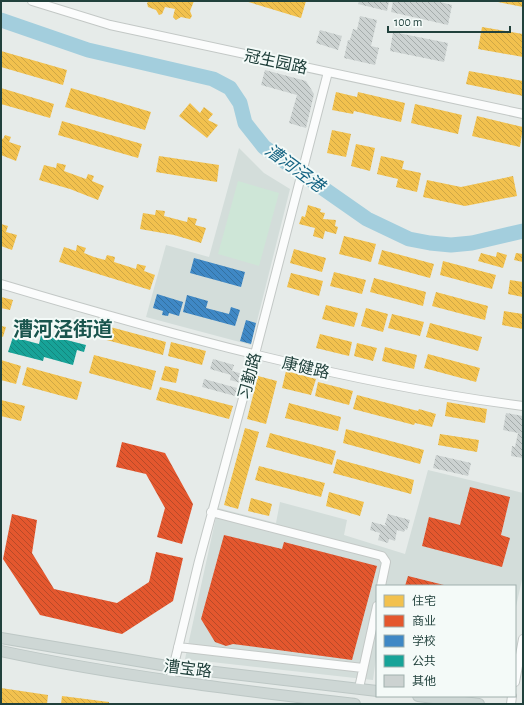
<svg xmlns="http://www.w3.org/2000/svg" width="524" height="705" font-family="'Alegreya Sans','Noto Sans SC',sans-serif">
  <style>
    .built { fill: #d3ddda }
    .pitch { fill: #cee6d7 }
    .homes { fill: url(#homes-back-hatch) }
    .shops { fill: url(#shops-back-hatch) }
    .schools { fill: url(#schools-back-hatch) }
    .public { fill: url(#public-back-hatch) }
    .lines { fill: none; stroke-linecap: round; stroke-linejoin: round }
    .river { stroke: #a3cedd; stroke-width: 15 }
    .building { fill: url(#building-back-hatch) }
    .minor-casing { stroke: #c3c8c6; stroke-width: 10 }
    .major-casing { stroke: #bdc7c5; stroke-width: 12 }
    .minor { stroke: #fbfcfc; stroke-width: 8 }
    .major { stroke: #ced7d5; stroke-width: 10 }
    .labels { text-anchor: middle; stroke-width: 4; stroke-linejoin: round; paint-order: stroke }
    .street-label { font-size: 16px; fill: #21413c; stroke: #f4faf8 }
    .water-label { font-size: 17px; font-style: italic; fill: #156483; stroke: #f4faf8 }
    .district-label { font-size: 20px; font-weight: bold; fill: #1a554e; stroke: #f4faf8 }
  </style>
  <defs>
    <pattern id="homes-back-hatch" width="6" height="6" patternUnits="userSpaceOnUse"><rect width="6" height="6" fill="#f2c14e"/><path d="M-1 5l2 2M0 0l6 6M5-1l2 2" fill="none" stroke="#cfa745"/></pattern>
    <pattern id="shops-back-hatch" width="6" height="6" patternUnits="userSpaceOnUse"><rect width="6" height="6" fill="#e4572e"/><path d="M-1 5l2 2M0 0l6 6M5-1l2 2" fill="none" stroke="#b84a28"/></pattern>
    <pattern id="schools-back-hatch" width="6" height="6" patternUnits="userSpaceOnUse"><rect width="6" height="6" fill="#3f88c5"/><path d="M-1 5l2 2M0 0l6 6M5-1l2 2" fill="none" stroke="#3471a1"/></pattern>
    <pattern id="public-back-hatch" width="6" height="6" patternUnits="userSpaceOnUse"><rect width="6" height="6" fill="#17a398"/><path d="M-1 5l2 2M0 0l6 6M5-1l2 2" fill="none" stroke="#14867d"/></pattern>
    <pattern id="building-back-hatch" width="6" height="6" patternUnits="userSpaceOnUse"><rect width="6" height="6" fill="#ccd2d1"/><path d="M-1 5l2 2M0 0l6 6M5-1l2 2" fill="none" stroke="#a5acab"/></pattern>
  </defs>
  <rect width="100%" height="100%" fill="#e6ebe9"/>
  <path class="built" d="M 239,148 L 264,173 L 290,189 L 251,345 L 146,317 L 166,245 L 209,257 Z
    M 428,470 L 523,493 L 523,575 L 515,611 L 515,586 L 377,586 L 377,650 L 373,680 L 185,659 L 218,508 L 276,523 L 280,502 L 347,520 L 344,535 L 405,554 Z"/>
  <path class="pitch" d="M 238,181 L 279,193 L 259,266 L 218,254 Z"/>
  <path class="homes" d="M 149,1 L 194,1 L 190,11 L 192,16 L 190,19 L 181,17 L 176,20 L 173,17 L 175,9 L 165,7 L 162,14 L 159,15 L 156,10 L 148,7 L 147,3 Z
    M 245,1 L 306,1 L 301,18 Z
    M 498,1 L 523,1 L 523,7 L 498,2 Z
    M 482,27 L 523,34 L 523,57 L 478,49 Z
    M 1,51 L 67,70 L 63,85 L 1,67 Z
    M 469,71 L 523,81 L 523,96 L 466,84 Z
    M 1,88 L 54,104 L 50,118 L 1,104 Z
    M 71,88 L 151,112 L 145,130 L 65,107 Z
    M 336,92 L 357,97 L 358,92 L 405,103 L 401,122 L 354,111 L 353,114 L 332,110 Z
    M 190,103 L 200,113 L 204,107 L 213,114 L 208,120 L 218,125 L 207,138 L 179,116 Z
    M 415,104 L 462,115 L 458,134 L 411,123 Z
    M 477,116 L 523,127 L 520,147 L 472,136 Z
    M 62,121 L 142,144 L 138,158 L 58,135 Z
    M 332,130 L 351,134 L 346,157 L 327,153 Z
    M 5,135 L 11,137 L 9,142 L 21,146 L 16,161 L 1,155 L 1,138 L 3,139 Z
    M 356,144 L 375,148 L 370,171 L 351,166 Z
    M 159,156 L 219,165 L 217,182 L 156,172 Z
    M 381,156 L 404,161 L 402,169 L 421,173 L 417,192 L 396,187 L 398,179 L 377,174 Z
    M 57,163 L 66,165 L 64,171 L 86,179 L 88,174 L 94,176 L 92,181 L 104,186 L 98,200 L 70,189 L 39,180 L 44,165 L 56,168 Z
    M 513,176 L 517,196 L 465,206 L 423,197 L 427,180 L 461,187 Z
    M 308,205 L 321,209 L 320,212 L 325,213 L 323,219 L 336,220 L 335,226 L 338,227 L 336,234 L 325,231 L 323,239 L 313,236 L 315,228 L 299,224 L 302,216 L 305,217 Z
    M 156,210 L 165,211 L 164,216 L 187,222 L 188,217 L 197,219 L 195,225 L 206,228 L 201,243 L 174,235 L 140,229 L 143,213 L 155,215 Z
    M 1,224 L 8,226 L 6,232 L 17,235 L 12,250 L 1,246 Z
    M 344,236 L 376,244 L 371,262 L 339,254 Z
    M 77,245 L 86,248 L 84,253 L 94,257 L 105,260 L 107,255 L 115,257 L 114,262 L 136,269 L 137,264 L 146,266 L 144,271 L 155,275 L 150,290 L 59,262 L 64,247 L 76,251 Z
    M 294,249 L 326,258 L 322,272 L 290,263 Z
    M 382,250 L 434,264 L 430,278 L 378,264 Z
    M 497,252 L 507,255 L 503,268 L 478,261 L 481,253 L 496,257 Z
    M 516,253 L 523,254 L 523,262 L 514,260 Z
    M 443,261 L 496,275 L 492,289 L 440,275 Z
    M 334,272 L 366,280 L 362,294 L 330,286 Z
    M 291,273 L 323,281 L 319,296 L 287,287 Z
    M 374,278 L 426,292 L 423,306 L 370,292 Z
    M 510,280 L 523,282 L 523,297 L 508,294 Z
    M 436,292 L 488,306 L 485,320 L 432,306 Z
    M 1,297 L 13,300 L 10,310 L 1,308 Z
    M 326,305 L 358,313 L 354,327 L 322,319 Z
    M 366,308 L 388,314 L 383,332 L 361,326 Z
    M 504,311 L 523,314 L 523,329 L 502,325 Z
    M 392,314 L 424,322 L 420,336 L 388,328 Z
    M 430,323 L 482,337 L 478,351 L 426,337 Z
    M 103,325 L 166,342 L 163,355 L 99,338 Z
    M 1,326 L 6,327 L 3,337 L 1,336 Z
    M 320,334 L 352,342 L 349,356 L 316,348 Z
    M 171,342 L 206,351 L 202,365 L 168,356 Z
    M 357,343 L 377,348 L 373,361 L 354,356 Z
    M 385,347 L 417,355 L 414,369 L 382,361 Z
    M 428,354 L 480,368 L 476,382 L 424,368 Z
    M 94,355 L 156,371 L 151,390 L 89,373 Z
    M 1,360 L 21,366 L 16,384 L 1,380 Z
    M 165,366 L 179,369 L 176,383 L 161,380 Z
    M 27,367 L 82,382 L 77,400 L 22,385 Z
    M 286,371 L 316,379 L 311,395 L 282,388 Z
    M 258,376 L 277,381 L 266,424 L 247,419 Z
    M 318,382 L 353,391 L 349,405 L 315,396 Z
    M 160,387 L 233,406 L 229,419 L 156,400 Z
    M 357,395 L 418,411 L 419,409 L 436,414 L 432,427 L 415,423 L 414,425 L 353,409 Z
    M 1,400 L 25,406 L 21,421 L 1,416 Z
    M 447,402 L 487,409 L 485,423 L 445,416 Z
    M 289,403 L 341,417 L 338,431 L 285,418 Z
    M 245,428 L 259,432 L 238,509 L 224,505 Z
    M 346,429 L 424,450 L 420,464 L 343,443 Z
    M 270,433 L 336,451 L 332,465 L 266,447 Z
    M 440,434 L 479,440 L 477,452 L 438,445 Z
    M 337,459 L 414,480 L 411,494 L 333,473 Z
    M 259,466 L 325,483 L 321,497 L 255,480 Z
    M 329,492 L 364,502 L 360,516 L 326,506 Z
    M 251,498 L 272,504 L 269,516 L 248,511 Z
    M 1,688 L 48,695 L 47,704 L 1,704 Z
    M 62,696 L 109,702 L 109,704 L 61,704 Z"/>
  <path class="shops" d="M 122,442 L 165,453 L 193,504 L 182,544 L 157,537 L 165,508 L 146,474 L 116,467 Z
    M 470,487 L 510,497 L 501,535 L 510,538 L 502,567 L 422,546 L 429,517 L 460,525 Z
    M 12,514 L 37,520 L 32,553 L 54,589 L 117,603 L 149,582 L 156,552 L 183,558 L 173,601 L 122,634 L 40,615 L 3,559 Z
    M 224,535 L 282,549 L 284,542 L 377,566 L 352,660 L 233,644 L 226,646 L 215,642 L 201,619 Z
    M 408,576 L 444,585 L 444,586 L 405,586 Z"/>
  <path class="schools" d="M 194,258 L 245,272 L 241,287 L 190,273 Z
    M 157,294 L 183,302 L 179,316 L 169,313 L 168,316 L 162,315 L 163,311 L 153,308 Z
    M 187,295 L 208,301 L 206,308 L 229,314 L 231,307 L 240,310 L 235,326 L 183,312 Z
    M 246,320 L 256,323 L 251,344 L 240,341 Z"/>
  <path class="public" d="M 41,335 L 51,338 L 51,336 L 86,345 L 84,352 L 77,350 L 73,365 L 44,357 L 43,361 L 8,352 L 13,337 L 39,344 Z"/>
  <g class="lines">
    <path class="river" d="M 1,20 L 88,50 L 213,79 L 230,88 L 240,103 L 245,123 L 264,147 L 367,219 L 409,239 L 430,243 L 451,245 L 472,243 L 523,231"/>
  </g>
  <path class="building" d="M 359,1 L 389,1 L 387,11 L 358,4 Z
    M 393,1 L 436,1 L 452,5 L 448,25 L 391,12 Z
    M 360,16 L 377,20 L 371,46 L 379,48 L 375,65 L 344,58 L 348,40 L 350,40 L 353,29 L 357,30 Z
    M 320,30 L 342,36 L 338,50 L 316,43 Z
    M 393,32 L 448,43 L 444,62 L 390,51 Z
    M 265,70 L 306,81 L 314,94 L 306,128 L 289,123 L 297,95 L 261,85 Z
    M 213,359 L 234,365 L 232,371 L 246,375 L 244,384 L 230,380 L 231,375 L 210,369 Z
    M 204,379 L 237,388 L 235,396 L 202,387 Z
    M 506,413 L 523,416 L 523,458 L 511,456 L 512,446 L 515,447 L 518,433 L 503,430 Z
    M 436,455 L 471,463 L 468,476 L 433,468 Z
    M 388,514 L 410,520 L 407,530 L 405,529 L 404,532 L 397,530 L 395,541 L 389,539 L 388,543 L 378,540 L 380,533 L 370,530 L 372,522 L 387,526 L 385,524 Z"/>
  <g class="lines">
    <g class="minor-casing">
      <path id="minor" d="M 32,1 L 110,25 L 523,114
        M 1,284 C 172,335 345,383 523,406
        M 211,512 L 382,556 L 386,562 L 381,586
        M 178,647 L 363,668
        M 170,681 L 199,561 L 255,354 L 328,72
        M 515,682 L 523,639
        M 359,688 L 377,606
        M 511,704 L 512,696"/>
    </g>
    <g class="major-casing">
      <path id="major" d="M 1,638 L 173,667 L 377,691
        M 1,651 C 118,676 237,690 355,704
        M 418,696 L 479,704"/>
    </g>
    <use href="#minor" class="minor"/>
    <use href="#major" class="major"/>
  </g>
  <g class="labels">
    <g class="street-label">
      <text transform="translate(276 61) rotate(12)" y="6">冠生园路</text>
      <text transform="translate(306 367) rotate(13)" y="6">康健路</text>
      <text transform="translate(249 376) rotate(-75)" y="6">习勤路</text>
      <text transform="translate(188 668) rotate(7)" y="6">漕宝路</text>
    </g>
    <g class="water-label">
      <text transform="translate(295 168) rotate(36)" y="6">漕河泾港</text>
    </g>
    <g class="district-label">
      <text x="63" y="336">漕河泾街道</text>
    </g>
  </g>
  <rect width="524" height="705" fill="none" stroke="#21413c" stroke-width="4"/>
  <rect x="376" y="585" width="140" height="112" fill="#f4faf8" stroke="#a0b0ad"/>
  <rect x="384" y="595" width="20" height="12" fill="#f2c14e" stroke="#a0b0ad"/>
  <text x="412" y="605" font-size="12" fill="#21413c">住宅</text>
  <rect x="384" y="615" width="20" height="12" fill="#e4572e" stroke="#a0b0ad"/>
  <text x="412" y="625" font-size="12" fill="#21413c">商业</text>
  <rect x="384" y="635" width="20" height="12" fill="#3f88c5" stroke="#a0b0ad"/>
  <text x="412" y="645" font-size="12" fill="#21413c">学校</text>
  <rect x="384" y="655" width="20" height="12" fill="#17a398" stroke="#a0b0ad"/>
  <text x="412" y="665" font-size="12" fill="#21413c">公共</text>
  <rect x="384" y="675" width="20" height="12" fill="#ccd2d1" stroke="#a0b0ad"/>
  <text x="412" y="685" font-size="12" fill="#21413c">其他</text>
  <path d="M388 26v6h122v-6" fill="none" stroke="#21413c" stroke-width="2"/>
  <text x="394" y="26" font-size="12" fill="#21413c" stroke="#f4faf8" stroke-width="3" paint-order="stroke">100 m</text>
</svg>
